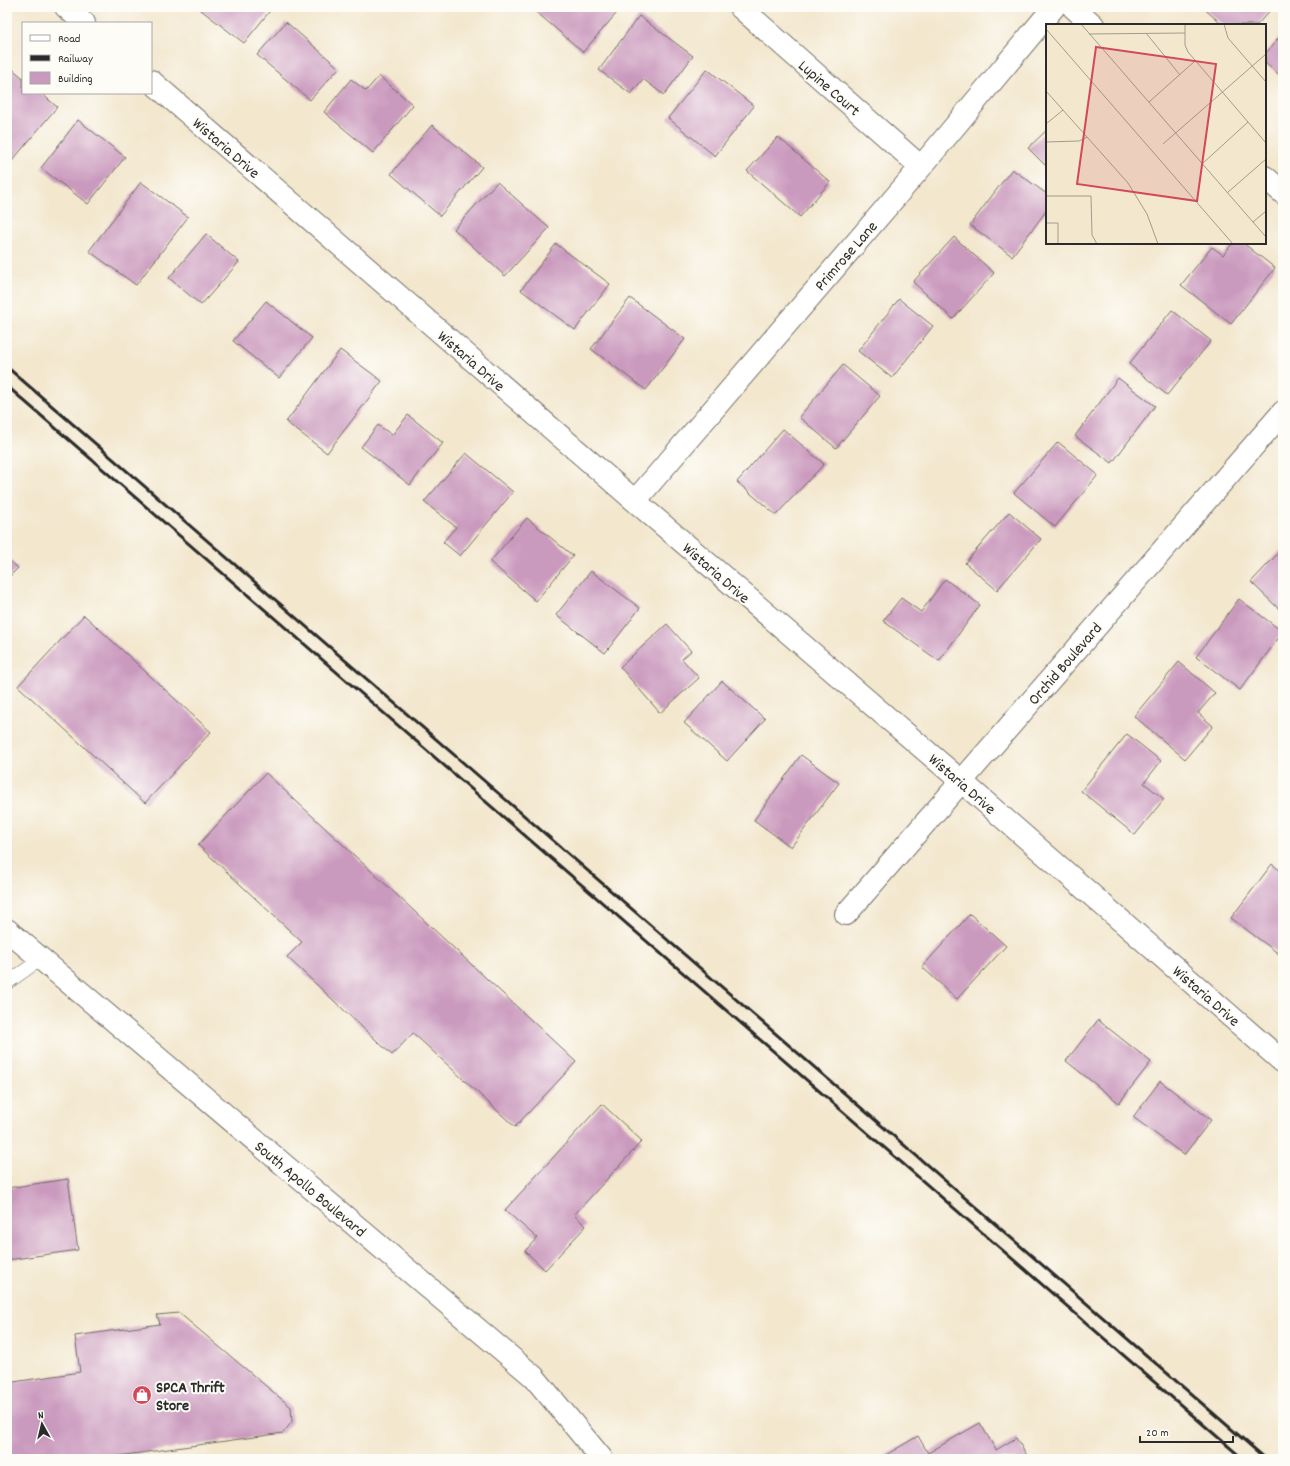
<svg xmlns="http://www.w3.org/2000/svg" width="1290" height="1466" font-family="Dekko,sans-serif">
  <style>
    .building { fill: #ca9abe }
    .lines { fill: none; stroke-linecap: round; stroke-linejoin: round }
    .service-casing { stroke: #716d64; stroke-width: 14 }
    .minor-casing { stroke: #716d64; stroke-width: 24 }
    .tertiary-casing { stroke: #716d64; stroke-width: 24 }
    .service { stroke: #fff; stroke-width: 13 }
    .minor { stroke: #fff; stroke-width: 22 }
    .tertiary { stroke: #fff; stroke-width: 22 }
    .rail { stroke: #2b2b2b; stroke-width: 3 }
    .labels { text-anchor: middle; stroke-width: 4; stroke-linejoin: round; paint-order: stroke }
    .street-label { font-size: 16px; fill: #2b2b2b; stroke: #fdfcf7 }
    .poi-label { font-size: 16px; font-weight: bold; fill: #2b2b2b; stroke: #fdfcf7; text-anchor: start }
    .inset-road { fill: none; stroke: #a39c8d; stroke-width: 1 }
    .view { fill: #d1495b; fill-opacity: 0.15; stroke: #d1495b; stroke-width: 2 }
    .inset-edge { fill: none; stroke: #2b2b2b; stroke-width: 2 }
  </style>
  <rect width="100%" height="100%" fill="#fdfcf7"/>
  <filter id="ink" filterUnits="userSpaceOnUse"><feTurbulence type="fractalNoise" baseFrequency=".025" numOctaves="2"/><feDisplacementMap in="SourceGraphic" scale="8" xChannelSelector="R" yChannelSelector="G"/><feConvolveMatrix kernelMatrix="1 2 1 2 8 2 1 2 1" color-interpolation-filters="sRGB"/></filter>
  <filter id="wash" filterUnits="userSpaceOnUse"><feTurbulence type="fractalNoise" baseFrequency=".012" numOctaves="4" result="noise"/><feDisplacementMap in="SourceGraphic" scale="16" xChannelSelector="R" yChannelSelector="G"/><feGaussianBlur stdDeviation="0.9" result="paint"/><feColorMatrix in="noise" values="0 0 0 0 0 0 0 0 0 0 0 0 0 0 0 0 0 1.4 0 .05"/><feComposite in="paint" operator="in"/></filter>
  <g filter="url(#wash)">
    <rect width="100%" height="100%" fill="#f3e7ce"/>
    <g id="blocks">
      <path class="building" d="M 197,7 L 273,7 L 244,43 Z
        M 537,7 L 622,7 L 583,52 L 534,10 Z
        M 1202,7 L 1273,7 L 1257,25 L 1223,25 Z
        M 639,16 L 693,56 L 664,95 L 643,79 L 631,94 L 599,70 Z
        M 286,22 L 339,68 L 310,100 L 257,55 Z
        M 1283,33 L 1283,78 L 1265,63 L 1265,54 Z
        M 10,67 L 23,78 L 23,93 L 41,93 L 57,107 L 12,161 L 7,157 L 7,70 Z
        M 707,69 L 754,106 L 715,156 L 668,118 Z
        M 379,76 L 413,105 L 373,153 L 324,112 L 351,79 L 366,91 Z
        M 78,120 L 125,157 L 88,204 L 41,168 Z
        M 432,125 L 482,167 L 440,216 L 391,174 Z
        M 1047,130 L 1047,167 L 1028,148 Z
        M 778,137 L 830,182 L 800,217 L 747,171 Z
        M 1012,169 L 1047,194 L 1047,210 L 1012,256 L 970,225 Z
        M 141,182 L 188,217 L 136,285 L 89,251 Z
        M 497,182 L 549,228 L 505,276 L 454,229 Z
        M 206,234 L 239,262 L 201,305 L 169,278 Z
        M 954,237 L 994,273 L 953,319 L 913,282 Z
        M 1233,243 L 1243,243 L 1275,268 L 1231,324 L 1181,285 L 1212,247 L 1223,255 Z
        M 556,244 L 610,284 L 575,330 L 521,290 Z
        M 630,298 L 685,339 L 646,390 L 591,349 Z
        M 899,299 L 933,326 L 892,378 L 858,351 Z
        M 266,301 L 312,338 L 279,378 L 233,341 Z
        M 1172,310 L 1211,341 L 1167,395 L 1129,364 Z
        M 340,350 L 382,381 L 327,453 L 286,422 Z
        M 843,365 L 880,396 L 836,448 L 799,417 Z
        M 1118,378 L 1155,406 L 1112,463 L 1075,436 Z
        M 408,415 L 443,443 L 410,485 L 361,447 L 378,425 L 392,435 Z
        M 783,429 L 824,464 L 776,515 L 737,482 Z
        M 1058,442 L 1098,475 L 1055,527 L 1014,493 Z
        M 466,453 L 513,492 L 460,556 L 443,542 L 456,527 L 424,502 Z
        M 1009,512 L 1041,539 L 997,590 L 965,563 Z
        M 527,518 L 573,556 L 536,601 L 490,562 Z
        M 1283,548 L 1283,613 L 1251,582 Z
        M 7,558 L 18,568 L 7,579 Z
        M 591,571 L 640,608 L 605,653 L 556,615 Z
        M 945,579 L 980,605 L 939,661 L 883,621 L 901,598 L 921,612 Z
        M 1239,599 L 1283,632 L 1240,690 L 1196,657 Z
        M 84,615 L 211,732 L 145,803 L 18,686 Z
        M 667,624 L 691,651 L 682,659 L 699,678 L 660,713 L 620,667 Z
        M 1179,662 L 1215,693 L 1198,713 L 1213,726 L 1185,759 L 1134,716 Z
        M 722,681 L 765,719 L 727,761 L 684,723 Z
        M 1127,734 L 1161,761 L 1144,783 L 1164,799 L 1135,835 L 1081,791 Z
        M 801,755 L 839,783 L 791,847 L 754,820 Z
        M 266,773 L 576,1062 L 515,1127 L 413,1033 L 392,1055 L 287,957 L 302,942 L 198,845 Z
        M 1272,864 L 1283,873 L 1283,957 L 1231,918 Z
        M 970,914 L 1006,946 L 957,999 L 922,967 Z
        M 1098,1020 L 1151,1062 L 1119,1103 L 1066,1061 Z
        M 1160,1081 L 1211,1120 L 1184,1155 L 1133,1117 Z
        M 602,1104 L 642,1141 L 574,1215 L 586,1226 L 545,1270 L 525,1251 L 537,1238 L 505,1210 Z
        M 68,1179 L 78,1250 L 7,1260 L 7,1188 Z
        M 179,1313 L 291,1407 L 292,1422 L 283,1433 L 97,1459 L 7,1459 L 7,1383 L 80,1372 L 75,1336 L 160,1324 L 157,1315 Z
        M 980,1423 L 996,1450 L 1016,1438 L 1029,1459 L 879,1459 L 918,1436 L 928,1453 Z"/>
    </g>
  </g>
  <g filter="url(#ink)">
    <use href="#blocks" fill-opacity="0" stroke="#716d64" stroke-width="1"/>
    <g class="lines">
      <g class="service-casing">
        <path id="service" d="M 7,983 L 41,959"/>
      </g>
      <g class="minor-casing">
        <path id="minor" d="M 66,7 L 84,23
          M 740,7 L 921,167
          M 1073,7 L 1093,25
          M 151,81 L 635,501 L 961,781 L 1283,1062
          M 1265,177 L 1283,193
          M 635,501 L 921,167 L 1054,7
          M 846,914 L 1283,412"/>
      </g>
      <g class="tertiary-casing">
        <path id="tertiary" d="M 7,930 L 534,1377 L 602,1459"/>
      </g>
      <use href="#service" class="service"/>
      <use href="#minor" class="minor"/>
      <use href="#tertiary" class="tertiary"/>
      <path class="rail" d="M 7,367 L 1266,1459
        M 7,386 L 1243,1459"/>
    </g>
  </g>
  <defs>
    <g id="shop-disc" transform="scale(1)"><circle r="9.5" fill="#d1495b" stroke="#fdfcf7"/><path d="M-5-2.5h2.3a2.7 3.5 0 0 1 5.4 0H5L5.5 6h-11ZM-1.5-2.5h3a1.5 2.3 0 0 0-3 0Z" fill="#fff"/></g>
  </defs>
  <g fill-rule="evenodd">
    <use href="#shop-disc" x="142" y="1395"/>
  </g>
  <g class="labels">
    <g class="street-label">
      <text transform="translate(830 87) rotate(41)" y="6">Lupine Court</text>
      <text transform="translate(227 147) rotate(41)" y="6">Wistaria Drive</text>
      <text transform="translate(845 255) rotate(-49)" y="6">Primrose Lane</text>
      <text transform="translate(472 360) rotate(41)" y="6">Wistaria Drive</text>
      <text transform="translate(717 572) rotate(41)" y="6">Wistaria Drive</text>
      <text transform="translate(1064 663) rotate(-49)" y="6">Orchid Boulevard</text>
      <text transform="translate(963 783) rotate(41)" y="6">Wistaria Drive</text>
      <text transform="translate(1207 995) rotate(41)" y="6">Wistaria Drive</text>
      <text transform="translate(311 1188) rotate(40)" y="6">South Apollo Boulevard</text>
    </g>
    <g class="poi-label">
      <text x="156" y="1392">SPCA Thrift<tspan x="156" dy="18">Store</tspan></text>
    </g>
  </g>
  <g transform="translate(1046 24)">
    <rect width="220" height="220" fill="#f3e7ce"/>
    <path class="inset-road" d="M 35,0 L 220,213M 139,0 L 139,21 L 142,28 L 220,119M 178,0 L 182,14 L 220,58M 0,5 L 187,220M 100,9 L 134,51M 43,10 L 139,9M 0,67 L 82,159 L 101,190 L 112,220M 103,78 L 149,37M 0,100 L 17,86M 0,118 L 33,117 L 41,113M 117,120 L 220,30M 156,140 L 202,98M 181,169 L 220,135M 0,172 L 45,172 L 46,211 L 51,220M 207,198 L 220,187M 0,199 L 12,199 L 12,220"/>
    <path class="view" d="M 50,23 L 170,40 L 151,177 L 31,160 Z"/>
    <rect width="220" height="220" class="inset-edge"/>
  </g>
  <rect width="1290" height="1466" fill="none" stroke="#fdfcf7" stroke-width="24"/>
  <rect x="22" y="22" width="130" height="72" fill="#fdfcf7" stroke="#a9a8a5"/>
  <rect x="30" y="35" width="20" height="6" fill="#ffffff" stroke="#a9a8a5"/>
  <text x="58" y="42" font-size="12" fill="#2b2b2b">Road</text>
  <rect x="30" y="55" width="20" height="6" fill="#2b2b2b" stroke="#a9a8a5"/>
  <text x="58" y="62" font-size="12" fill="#2b2b2b">Railway</text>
  <rect x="30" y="72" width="20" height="12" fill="#ca9abe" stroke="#a9a8a5"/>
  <text x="58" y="82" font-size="12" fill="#2b2b2b">Building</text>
  <g transform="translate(42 1424) rotate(352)" stroke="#fdfcf7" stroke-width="3" paint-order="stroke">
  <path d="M0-3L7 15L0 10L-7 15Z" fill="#2b2b2b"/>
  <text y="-6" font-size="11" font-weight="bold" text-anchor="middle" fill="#2b2b2b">N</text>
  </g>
  <path d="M1140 1436v6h93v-6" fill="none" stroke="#2b2b2b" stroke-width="2"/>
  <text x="1146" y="1436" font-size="12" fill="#2b2b2b" stroke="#fdfcf7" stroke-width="3" paint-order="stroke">20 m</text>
</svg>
